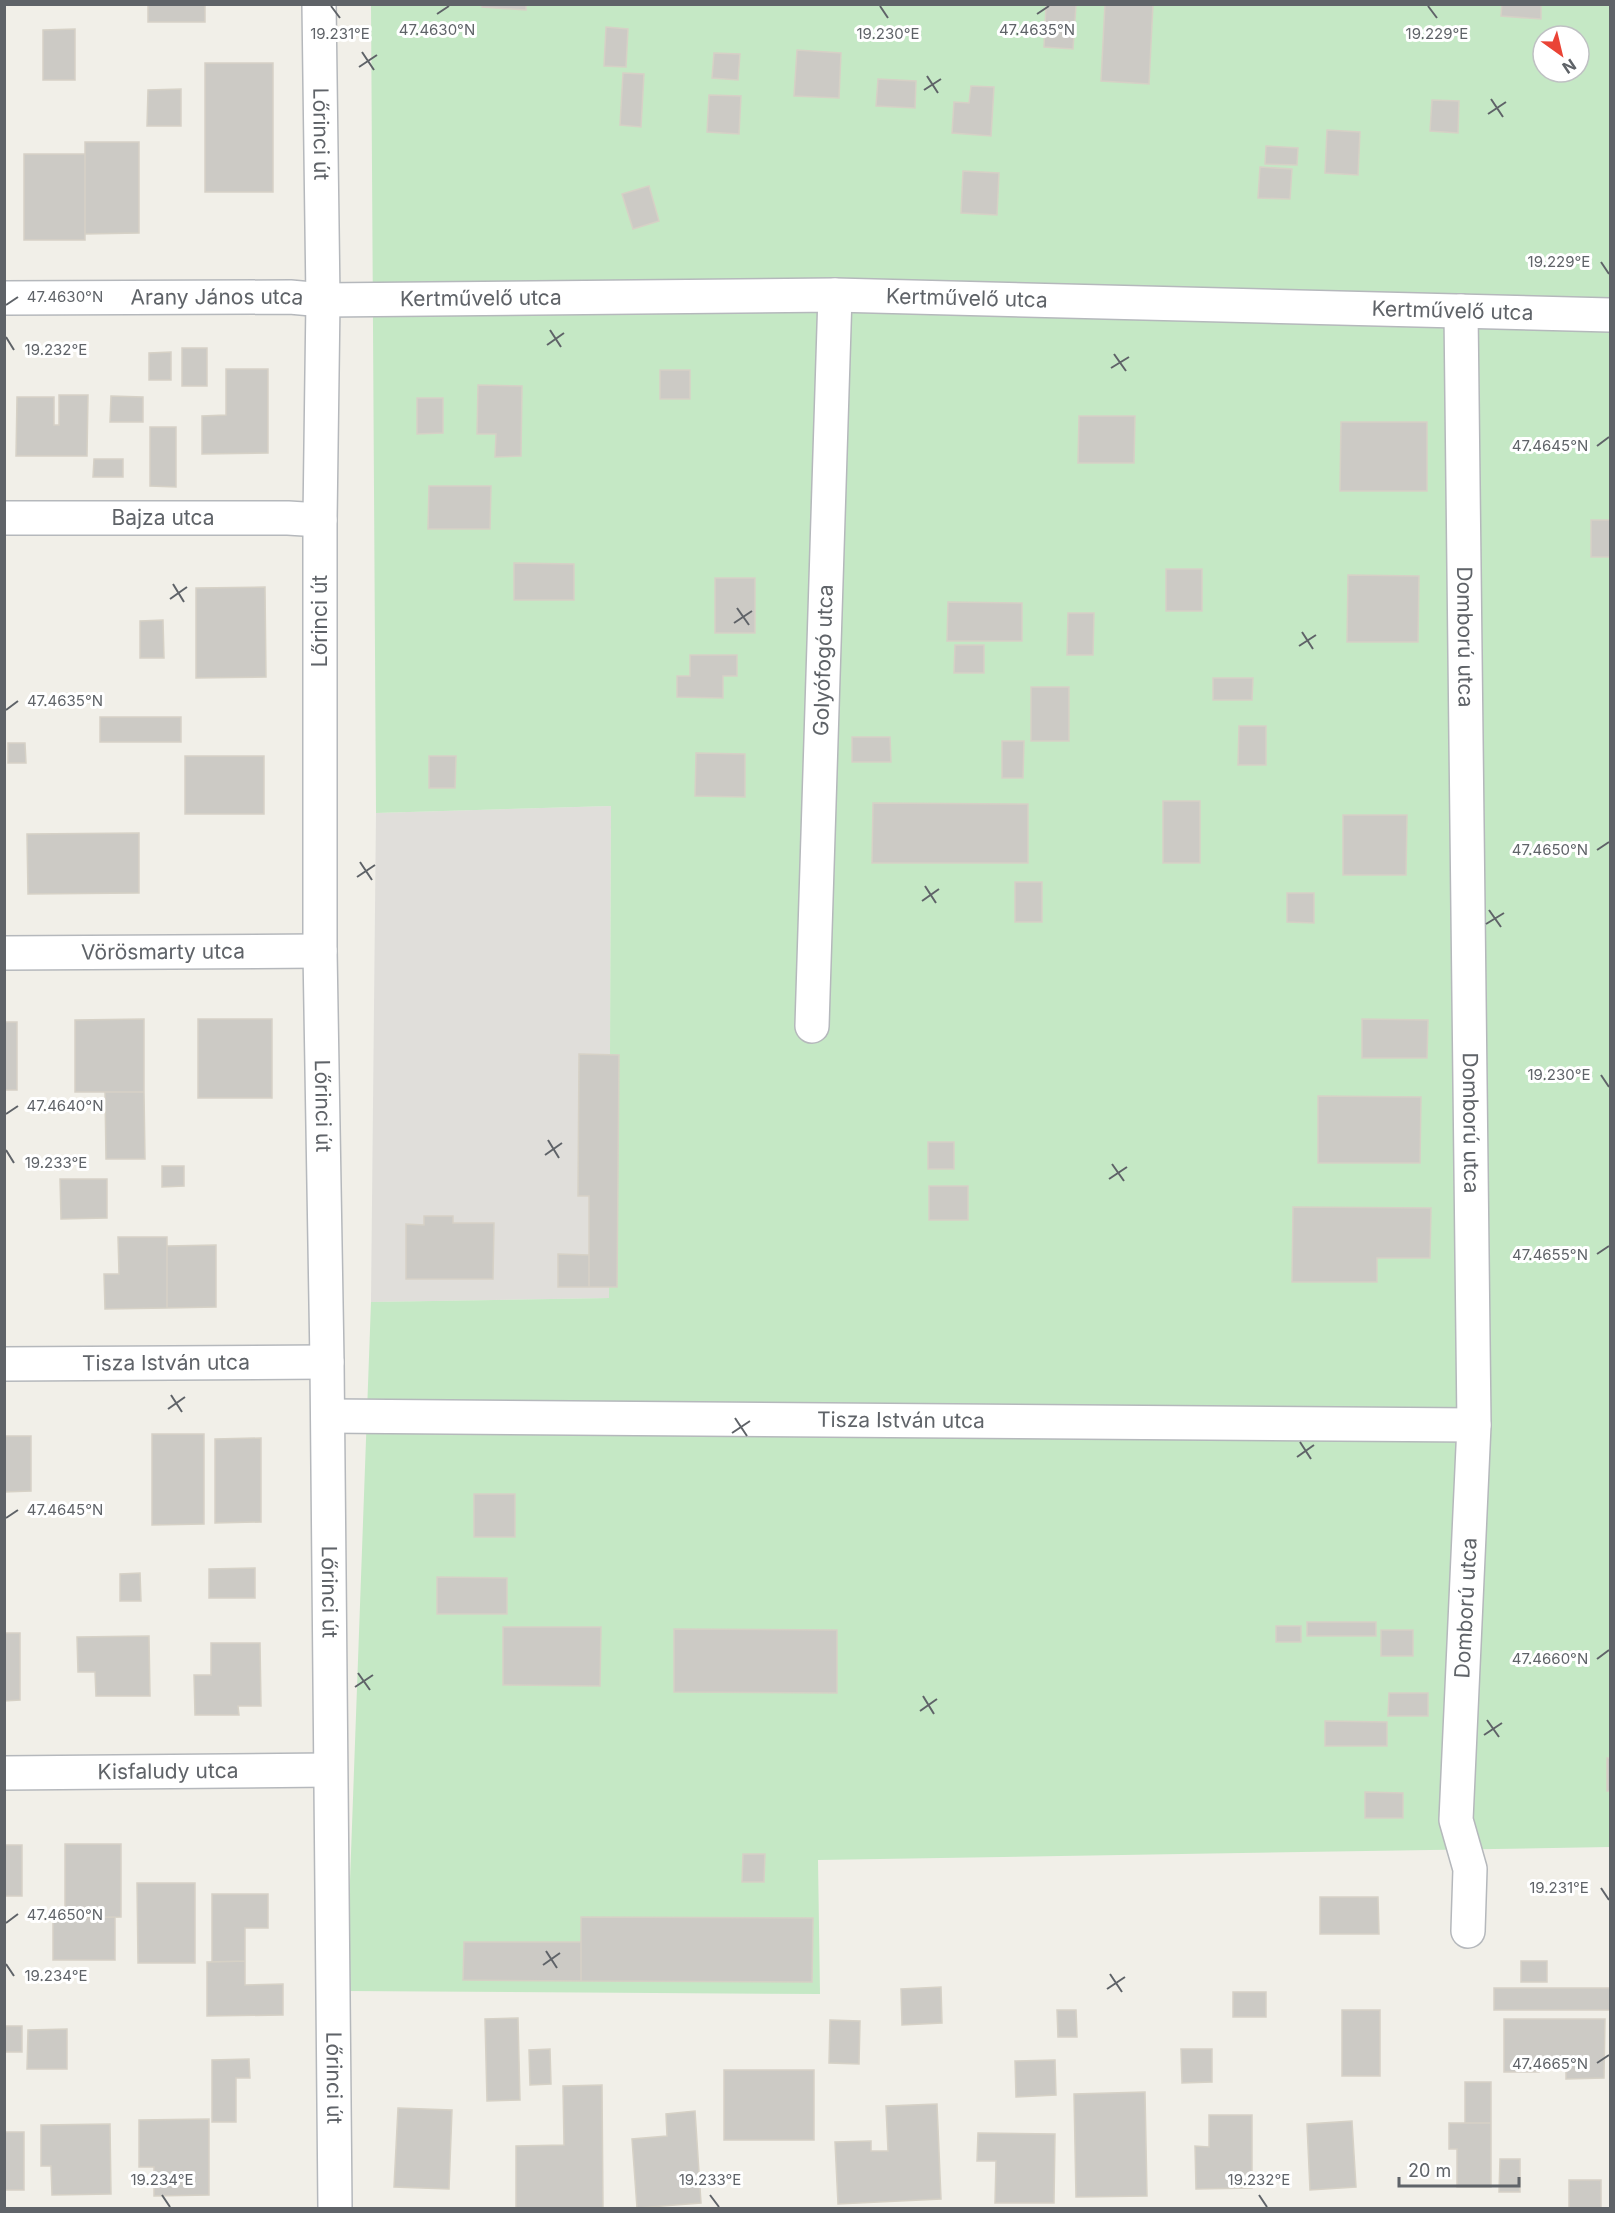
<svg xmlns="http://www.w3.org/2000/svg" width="1615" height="2213" font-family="Inter,sans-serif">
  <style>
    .industrial { fill: #e0deda }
    .green { fill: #c5e8c5; fill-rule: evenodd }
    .building { fill: #cccac5; stroke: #d6d1c6; stroke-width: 1.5 }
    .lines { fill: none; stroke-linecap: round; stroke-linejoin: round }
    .minor-casing { stroke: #b5b8bc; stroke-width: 36 }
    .tertiary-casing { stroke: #b5b8bc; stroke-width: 36 }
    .minor { stroke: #fff; stroke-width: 33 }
    .tertiary { stroke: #fff; stroke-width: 33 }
    .ticks { fill: none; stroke: #5f6368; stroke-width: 2 }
    .labels { text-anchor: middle; stroke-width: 6; stroke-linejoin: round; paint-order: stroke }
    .street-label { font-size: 21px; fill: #5f6368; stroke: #fff }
    .ticks-label { font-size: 15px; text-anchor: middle; fill: #5f6368; stroke: #fff; stroke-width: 6; stroke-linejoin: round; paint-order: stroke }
  </style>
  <rect width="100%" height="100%" fill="#f1efe8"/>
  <path class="industrial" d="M 611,806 L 609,1298 L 371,1302 L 376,813 Z"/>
  <path class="green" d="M 371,5 L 1610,5 L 1610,1847 L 818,1860 L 820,1994 L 346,1991 L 371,1302 L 609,1298 L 611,806 L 376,813 ZM 1543,36 L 1579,36 L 1579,72 L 1543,72 Z"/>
  <path class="building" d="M 148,4 L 205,4 L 205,22 L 148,22 Z
    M 482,4 L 526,4 L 526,10 L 482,7 Z
    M 1046,4 L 1076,5 L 1073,49 L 1044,47 Z
    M 1105,4 L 1153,4 L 1149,84 L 1101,81 Z
    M 1502,4 L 1541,4 L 1541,19 L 1501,16 Z
    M 606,27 L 628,29 L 626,67 L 604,66 Z
    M 75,29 L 75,80 L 43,80 L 43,30 Z
    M 797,50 L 841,53 L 839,98 L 794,96 Z
    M 714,53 L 740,54 L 738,80 L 712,78 Z
    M 205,63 L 273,63 L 273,192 L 205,192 Z
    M 623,73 L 644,74 L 641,127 L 620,125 Z
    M 878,79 L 916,81 L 915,108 L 876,106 Z
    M 971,86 L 994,87 L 991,136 L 952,133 L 954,102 L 969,103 Z
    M 181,89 L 181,126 L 147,126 L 148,90 Z
    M 709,95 L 741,96 L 739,134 L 707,132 Z
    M 1432,100 L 1459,101 L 1458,133 L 1430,131 Z
    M 1327,130 L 1360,132 L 1358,175 L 1325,173 Z
    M 85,142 L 139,142 L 139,233 L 85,234 Z
    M 1266,146 L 1298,148 L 1297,165 L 1265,164 Z
    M 24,154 L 85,154 L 85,240 L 24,240 Z
    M 1260,167 L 1292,169 L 1290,199 L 1258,198 Z
    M 963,171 L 999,173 L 997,215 L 961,213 Z
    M 649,186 L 659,221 L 633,229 L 622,194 Z
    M 182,348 L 207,348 L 207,386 L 182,386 Z
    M 171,352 L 171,380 L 149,380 L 149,353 Z
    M 226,369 L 268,369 L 268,453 L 202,454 L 202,416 L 226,415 Z
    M 660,370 L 690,370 L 690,399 L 660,399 Z
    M 478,385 L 522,386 L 521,456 L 495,457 L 496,434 L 477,434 Z
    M 59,395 L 88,395 L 87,456 L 16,456 L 17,397 L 54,397 L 54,425 L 59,425 Z
    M 111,396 L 143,397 L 143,422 L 110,422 Z
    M 417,398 L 443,398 L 443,433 L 417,434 Z
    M 1079,416 L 1135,416 L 1134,463 L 1078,463 Z
    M 1341,422 L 1427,422 L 1427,491 L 1340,491 Z
    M 150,427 L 176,427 L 176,487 L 150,486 Z
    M 94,459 L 123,459 L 123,477 L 93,477 Z
    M 429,486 L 491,486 L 490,529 L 428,529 Z
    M 1591,520 L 1610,520 L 1610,557 L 1591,557 Z
    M 514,563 L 574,564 L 574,600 L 514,600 Z
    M 1166,569 L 1202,569 L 1202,611 L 1166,611 Z
    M 1348,575 L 1419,576 L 1418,642 L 1347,642 Z
    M 715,578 L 755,578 L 755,633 L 715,633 Z
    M 265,587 L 266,677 L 196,678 L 196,588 Z
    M 948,602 L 1022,603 L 1022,641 L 947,641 Z
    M 1068,613 L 1094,613 L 1093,655 L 1067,655 Z
    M 163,620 L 164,658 L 140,658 L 140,621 Z
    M 955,645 L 984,645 L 984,673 L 954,673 Z
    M 690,655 L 737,655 L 737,676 L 723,676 L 723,698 L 677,697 L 677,676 L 690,676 Z
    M 1213,678 L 1253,678 L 1252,700 L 1213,700 Z
    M 1031,687 L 1069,687 L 1069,741 L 1031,741 Z
    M 100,717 L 181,717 L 181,742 L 100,742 Z
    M 1239,726 L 1266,726 L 1266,765 L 1238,765 Z
    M 852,737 L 890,737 L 891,762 L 852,762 Z
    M 1002,741 L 1024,741 L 1023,778 L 1002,778 Z
    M 8,743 L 25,743 L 26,763 L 8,763 Z
    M 696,753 L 745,754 L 745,797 L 695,796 Z
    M 185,756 L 264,756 L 264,814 L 185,814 Z
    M 429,756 L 456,756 L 455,788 L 429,788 Z
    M 1163,801 L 1200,801 L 1200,863 L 1163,863 Z
    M 873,803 L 1028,804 L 1028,863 L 872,863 Z
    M 1343,815 L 1407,815 L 1406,875 L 1343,875 Z
    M 139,833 L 139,893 L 28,894 L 27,834 Z
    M 1015,882 L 1042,882 L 1042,922 L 1015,922 Z
    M 1287,893 L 1314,893 L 1314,923 L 1287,922 Z
    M 144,1019 L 144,1092 L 75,1092 L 75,1020 Z
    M 198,1019 L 272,1019 L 272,1098 L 198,1098 Z
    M 1362,1019 L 1428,1020 L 1427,1058 L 1362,1058 Z
    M 4,1022 L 17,1022 L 17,1090 L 4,1090 Z
    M 579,1054 L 619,1055 L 617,1287 L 589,1287 L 589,1196 L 578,1196 Z
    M 105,1092 L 144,1092 L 145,1159 L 106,1159 Z
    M 1318,1096 L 1421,1097 L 1420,1163 L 1318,1163 Z
    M 928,1142 L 954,1142 L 954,1169 L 928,1169 Z
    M 162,1166 L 184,1166 L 184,1186 L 162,1187 Z
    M 60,1179 L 107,1179 L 107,1218 L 61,1219 Z
    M 929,1186 L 968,1186 L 968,1220 L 929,1220 Z
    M 1293,1207 L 1431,1208 L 1430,1258 L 1377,1258 L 1377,1282 L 1292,1282 Z
    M 424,1216 L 453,1216 L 453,1223 L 494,1223 L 493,1279 L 406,1279 L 406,1224 L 424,1225 Z
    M 118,1237 L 167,1237 L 167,1308 L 105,1309 L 104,1274 L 119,1274 Z
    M 216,1245 L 216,1307 L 167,1308 L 167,1246 Z
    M 558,1254 L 589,1255 L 589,1287 L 558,1287 Z
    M 152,1434 L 204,1434 L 204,1524 L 152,1525 Z
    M 4,1436 L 31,1436 L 31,1491 L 4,1492 Z
    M 261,1438 L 261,1522 L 215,1523 L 215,1439 Z
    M 474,1494 L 515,1494 L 515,1537 L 474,1537 Z
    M 255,1568 L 255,1598 L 209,1598 L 209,1569 Z
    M 140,1573 L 141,1601 L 120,1601 L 120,1574 Z
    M 437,1577 L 507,1578 L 507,1614 L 437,1614 Z
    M 1307,1622 L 1376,1622 L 1376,1636 L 1307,1636 Z
    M 1276,1626 L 1301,1626 L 1301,1642 L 1276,1642 Z
    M 503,1627 L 601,1627 L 600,1686 L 503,1685 Z
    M 674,1629 L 837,1630 L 837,1693 L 674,1692 Z
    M 1381,1630 L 1413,1630 L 1413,1656 L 1381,1656 Z
    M 4,1633 L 20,1633 L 20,1700 L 4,1701 Z
    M 149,1636 L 150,1696 L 96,1696 L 95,1672 L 78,1672 L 77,1637 Z
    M 211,1643 L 260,1643 L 261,1706 L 238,1706 L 239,1715 L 195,1715 L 194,1675 L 211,1675 Z
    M 1389,1693 L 1428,1693 L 1428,1716 L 1388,1716 Z
    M 1325,1721 L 1387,1722 L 1387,1746 L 1325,1746 Z
    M 1607,1758 L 1610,1758 L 1610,1791 L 1607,1791 Z
    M 1365,1792 L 1403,1793 L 1403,1818 L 1365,1818 Z
    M 65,1844 L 121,1844 L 121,1917 L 65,1918 Z
    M 4,1845 L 22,1845 L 22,1896 L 4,1896 Z
    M 743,1854 L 765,1854 L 764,1882 L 742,1882 Z
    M 137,1883 L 195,1883 L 195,1963 L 138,1963 Z
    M 212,1894 L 268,1894 L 268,1928 L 245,1928 L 245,1961 L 212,1962 Z
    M 1320,1897 L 1378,1897 L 1379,1934 L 1320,1934 Z
    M 115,1917 L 115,1960 L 53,1960 L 53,1918 Z
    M 581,1917 L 813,1918 L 812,1982 L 581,1981 Z
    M 464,1942 L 581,1942 L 581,1981 L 463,1980 Z
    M 245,1961 L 245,1985 L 283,1984 L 283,2015 L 207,2016 L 207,1962 Z
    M 1521,1961 L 1547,1961 L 1547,1982 L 1521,1982 Z
    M 941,1987 L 942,2023 L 902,2025 L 901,1989 Z
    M 1494,1988 L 1610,1988 L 1610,2010 L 1494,2010 Z
    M 1233,1992 L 1266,1992 L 1266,2017 L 1233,2017 Z
    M 1057,2010 L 1076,2010 L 1077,2037 L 1058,2037 Z
    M 1342,2010 L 1380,2010 L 1380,2076 L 1342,2076 Z
    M 518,2018 L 520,2100 L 487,2101 L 485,2019 Z
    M 1504,2019 L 1605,2019 L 1604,2078 L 1566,2079 L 1566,2061 L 1539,2061 L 1539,2072 L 1504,2072 Z
    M 830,2020 L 860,2021 L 859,2064 L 829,2063 Z
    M 4,2026 L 22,2026 L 22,2052 L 4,2052 Z
    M 67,2029 L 67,2069 L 27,2069 L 28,2030 Z
    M 550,2049 L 551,2084 L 530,2085 L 529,2050 Z
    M 1181,2049 L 1212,2049 L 1212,2082 L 1182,2083 Z
    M 249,2059 L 250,2078 L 236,2078 L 236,2122 L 212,2122 L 212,2060 Z
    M 1055,2060 L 1056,2095 L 1016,2097 L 1015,2061 Z
    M 724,2070 L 814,2070 L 814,2140 L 724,2140 Z
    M 1465,2082 L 1491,2082 L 1491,2123 L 1465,2123 Z
    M 602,2085 L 603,2208 L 516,2208 L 516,2146 L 564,2145 L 563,2086 Z
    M 1145,2092 L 1147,2196 L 1076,2197 L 1074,2094 Z
    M 937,2104 L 941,2199 L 838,2204 L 835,2142 L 871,2141 L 871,2151 L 888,2151 L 886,2106 Z
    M 398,2108 L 452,2110 L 449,2189 L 394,2187 Z
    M 695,2111 L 701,2203 L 637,2208 L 632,2139 L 667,2136 L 666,2114 Z
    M 1209,2115 L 1252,2115 L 1252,2188 L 1196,2189 L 1195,2146 L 1209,2147 Z
    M 209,2119 L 209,2195 L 154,2196 L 154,2167 L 139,2167 L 139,2120 Z
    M 1352,2121 L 1356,2187 L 1310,2190 L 1307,2124 Z
    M 1449,2123 L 1491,2123 L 1491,2187 L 1457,2187 L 1457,2149 L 1449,2149 Z
    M 110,2124 L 111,2194 L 52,2195 L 51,2166 L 41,2166 L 41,2125 Z
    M 4,2132 L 24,2132 L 24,2190 L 4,2190 Z
    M 978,2133 L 1055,2134 L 1054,2203 L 995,2203 L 996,2161 L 977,2161 Z
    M 1500,2159 L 1520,2159 L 1520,2192 L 1499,2192 Z
    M 1569,2180 L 1601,2180 L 1601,2208 L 1569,2208 Z"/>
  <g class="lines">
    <g class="minor-casing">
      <g id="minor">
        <path id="s1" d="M 4,298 L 290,297 L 323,300 L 835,295 L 1610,315"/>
        <path id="s2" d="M 1461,311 L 1474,1425 L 1456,1820 L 1470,1869 L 1468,1931"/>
        <path id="s3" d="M 4,518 L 288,518 L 320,520"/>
        <path id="s4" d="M 4,953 L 320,951"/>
        <path id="s5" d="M 812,1026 L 835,295"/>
        <path id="s6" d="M 4,1364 L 327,1362"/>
        <path id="s7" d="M 328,1416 L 1474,1425"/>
        <path id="s8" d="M 4,1773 L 330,1770"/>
      </g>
    </g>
    <g class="tertiary-casing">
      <g id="tertiary">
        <path id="s9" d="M 319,4 L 323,300 L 320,520 L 320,951 L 327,1362 L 335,2208"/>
      </g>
    </g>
    <use href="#minor" class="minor"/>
    <use href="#tertiary" class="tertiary"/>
  </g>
  <path class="ticks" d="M 331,6 L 340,18M 880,6 L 888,18M 1428,6 L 1437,18M 437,14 L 449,6M 1037,14 L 1049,6M 362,52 L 374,70M 359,67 L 377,55M 927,76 L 938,93M 924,90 L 941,79M 1491,99 L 1503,117M 1488,114 L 1506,102M 1601,262 L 1609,274M 6,305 L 18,297M 550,330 L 561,347M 6,337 L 14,350M 547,345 L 564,333M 1114,354 L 1126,371M 1111,368 L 1129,357M 1597,446 L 1609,437M 173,584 L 184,602M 170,599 L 187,587M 737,608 L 749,625M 734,623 L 752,611M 1302,632 L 1313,649M 1299,646 L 1316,635M 6,710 L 18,701M 1597,850 L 1609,842M 360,862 L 372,880M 357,877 L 375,865M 925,886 L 936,903M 922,901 L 939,889M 1489,910 L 1501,927M 1486,924 L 1504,913M 1601,1075 L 1609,1087M 6,1114 L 18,1106M 548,1140 L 559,1158M 6,1150 L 14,1163M 545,1155 L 562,1143M 1112,1164 L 1124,1181M 1109,1179 L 1127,1167M 1597,1254 L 1609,1246M 171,1395 L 182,1412M 168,1409 L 185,1397M 735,1418 L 747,1436M 732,1433 L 750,1421M 1300,1442 L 1311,1459M 1297,1457 L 1314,1445M 6,1518 L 18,1510M 1597,1659 L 1609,1650M 358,1673 L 370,1690M 355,1687 L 373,1675M 923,1696 L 934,1714M 920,1711 L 937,1699M 1487,1720 L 1499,1737M 1484,1735 L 1502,1723M 1601,1888 L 1609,1900M 6,1923 L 18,1914M 546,1951 L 557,1968M 6,1964 L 14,1976M 543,1965 L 560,1953M 1110,1974 L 1122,1992M 1107,1989 L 1125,1977M 1597,2063 L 1609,2055M 162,2195 L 170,2207M 710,2195 L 719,2207M 1259,2195 L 1267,2207"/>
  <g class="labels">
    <g class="street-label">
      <text dy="7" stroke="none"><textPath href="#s9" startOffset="130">Lőrinci út</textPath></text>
      <text dy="7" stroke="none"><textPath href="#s1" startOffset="213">Arany János utca</textPath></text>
      <text dy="7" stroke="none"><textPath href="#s1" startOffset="477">Kertművelő utca</textPath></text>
      <text dy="7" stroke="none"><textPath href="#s1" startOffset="963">Kertművelő utca</textPath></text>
      <text dy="7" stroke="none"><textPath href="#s1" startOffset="1449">Kertművelő utca</textPath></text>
      <text dy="7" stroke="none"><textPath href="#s3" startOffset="159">Bajza utca</textPath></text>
      <text transform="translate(320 621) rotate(-90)" y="7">Lőrinci út</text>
      <text dy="7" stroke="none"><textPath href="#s2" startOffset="326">Domború utca</textPath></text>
      <text dy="7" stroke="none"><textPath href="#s5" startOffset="366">Golyófogó utca</textPath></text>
      <text dy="7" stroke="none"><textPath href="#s4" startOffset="159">Vörösmarty utca</textPath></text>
      <text dy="7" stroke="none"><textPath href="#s9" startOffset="1102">Lőrinci út</textPath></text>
      <text dy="7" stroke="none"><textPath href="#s2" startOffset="812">Domború utca</textPath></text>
      <text dy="7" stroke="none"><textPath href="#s6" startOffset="162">Tisza István utca</textPath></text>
      <text dy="7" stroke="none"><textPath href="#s7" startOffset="573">Tisza István utca</textPath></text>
      <text dy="7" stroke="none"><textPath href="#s9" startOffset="1588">Lőrinci út</textPath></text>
      <text transform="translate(1466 1608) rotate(-87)" y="7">Domború utca</text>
      <text dy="7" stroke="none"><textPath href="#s8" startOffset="164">Kisfaludy utca</textPath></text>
      <text dy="7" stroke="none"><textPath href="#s9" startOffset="2074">Lőrinci út</textPath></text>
    </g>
  </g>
  <g class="ticks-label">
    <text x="437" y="35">47.4630°N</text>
    <text x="1037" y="35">47.4635°N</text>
    <text x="340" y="39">19.231°E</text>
    <text x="888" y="39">19.230°E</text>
    <text x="1437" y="39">19.229°E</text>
    <text x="1559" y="267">19.229°E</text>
    <text x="65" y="302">47.4630°N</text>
    <text x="56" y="355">19.232°E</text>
    <text x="1550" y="451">47.4645°N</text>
    <text x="65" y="706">47.4635°N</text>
    <text x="1550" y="855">47.4650°N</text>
    <text x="1559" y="1080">19.230°E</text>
    <text x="65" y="1111">47.4640°N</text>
    <text x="56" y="1168">19.233°E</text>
    <text x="1550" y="1260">47.4655°N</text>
    <text x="65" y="1515">47.4645°N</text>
    <text x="1550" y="1664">47.4660°N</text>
    <text x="1559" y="1893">19.231°E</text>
    <text x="65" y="1920">47.4650°N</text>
    <text x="56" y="1981">19.234°E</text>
    <text x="1550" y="2069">47.4665°N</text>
    <text x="162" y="2185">19.234°E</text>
    <text x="710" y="2185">19.233°E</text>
    <text x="1259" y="2185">19.232°E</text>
  </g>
  <rect width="1615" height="2213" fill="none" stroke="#5f6368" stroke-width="12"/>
  <g transform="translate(1561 54) rotate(146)"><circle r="28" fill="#ffffff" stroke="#bfc1c3" stroke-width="1.5"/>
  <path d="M0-4.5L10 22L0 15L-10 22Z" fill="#ea4335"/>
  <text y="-9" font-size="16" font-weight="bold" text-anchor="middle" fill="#5f6368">N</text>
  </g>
  <path d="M1399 2177v9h120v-9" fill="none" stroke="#5f6368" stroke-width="3"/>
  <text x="1408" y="2177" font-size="18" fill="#5f6368" stroke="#ffffff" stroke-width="4.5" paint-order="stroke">20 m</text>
</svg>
